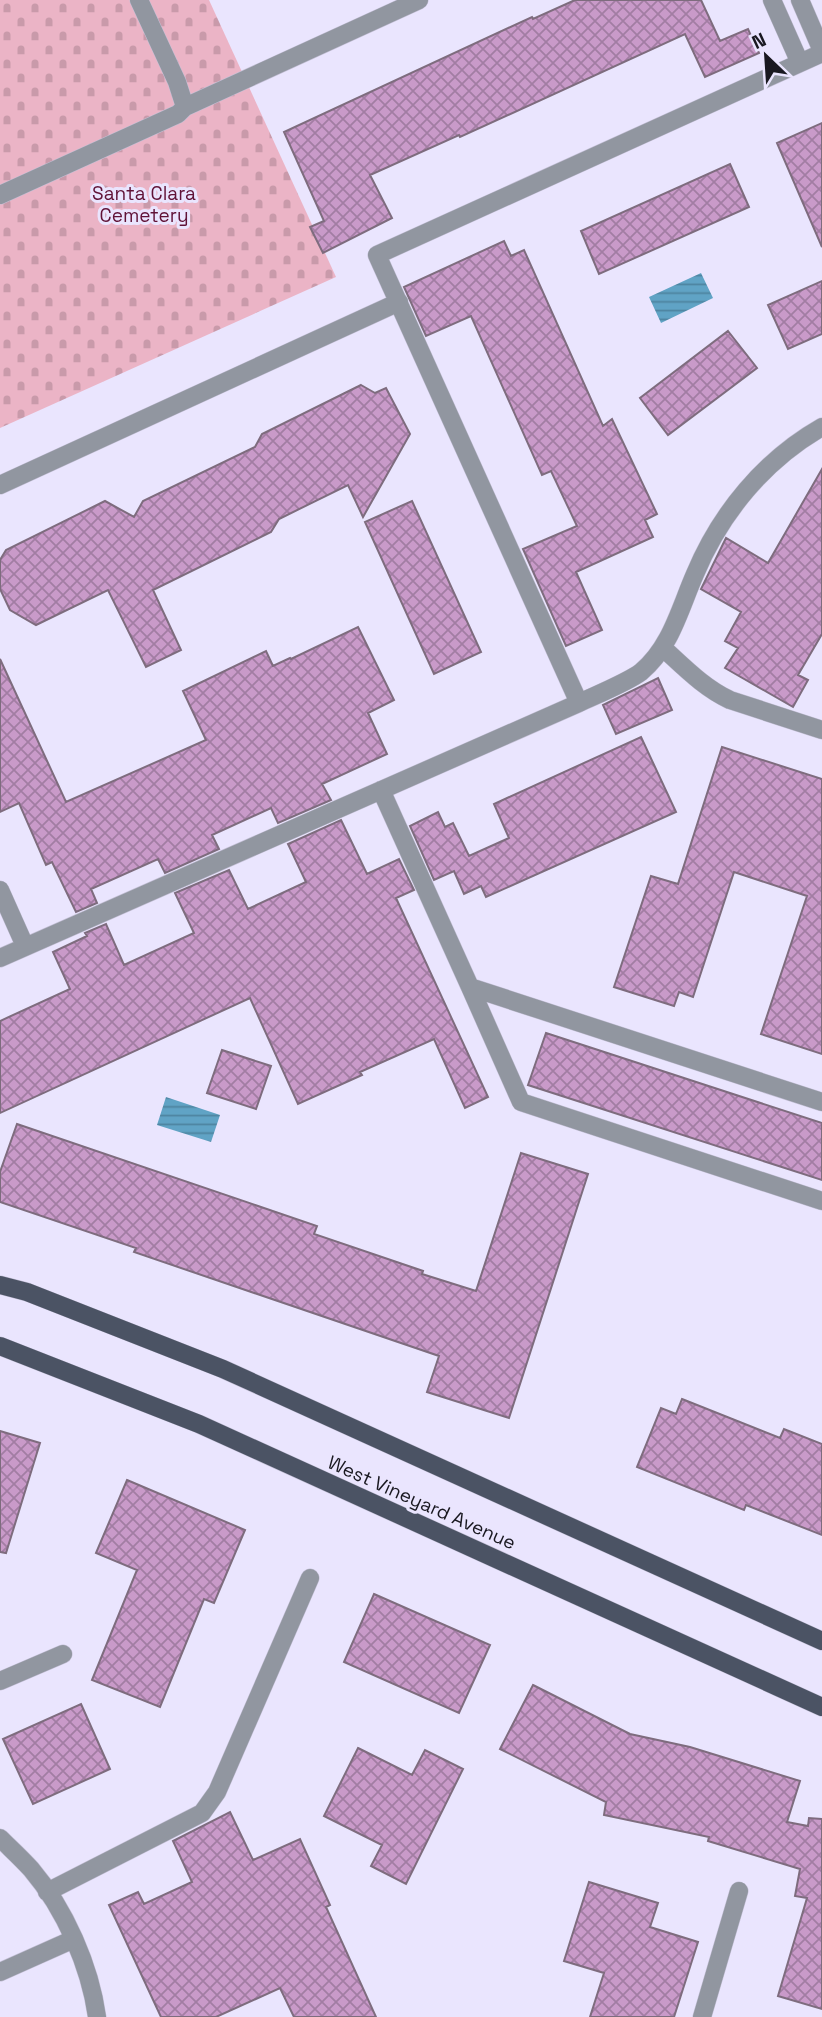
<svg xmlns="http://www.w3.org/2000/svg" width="822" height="2017" font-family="'Space Grotesk',sans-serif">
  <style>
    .cemetery { fill: url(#cemetery-stones) }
    .water { fill: url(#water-rules) }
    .building { fill: url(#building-cross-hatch); stroke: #7e6c7e; stroke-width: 2 }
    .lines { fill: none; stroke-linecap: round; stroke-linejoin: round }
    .minor-casing { stroke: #c4c0d6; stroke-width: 19 }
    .major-casing { stroke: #c4c0d6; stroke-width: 19 }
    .minor { stroke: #9196a0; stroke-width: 18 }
    .major { stroke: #4b5364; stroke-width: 18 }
    .labels { text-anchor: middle; stroke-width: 6; stroke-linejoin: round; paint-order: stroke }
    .park-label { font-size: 19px; fill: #601237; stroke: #eae5fe }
    .street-label { font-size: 19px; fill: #191820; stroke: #eae5fe }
  </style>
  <defs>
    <pattern id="cemetery-stones" width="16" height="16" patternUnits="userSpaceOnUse" patternTransform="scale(1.75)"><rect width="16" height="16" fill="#ebb4c6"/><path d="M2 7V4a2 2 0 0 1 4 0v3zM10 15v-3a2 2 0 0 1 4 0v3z" fill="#c99aaa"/></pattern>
    <pattern id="water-rules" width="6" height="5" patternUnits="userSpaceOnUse" patternTransform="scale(1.75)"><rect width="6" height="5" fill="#60a3c5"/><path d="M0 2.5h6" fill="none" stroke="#4e84a0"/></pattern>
    <pattern id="building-cross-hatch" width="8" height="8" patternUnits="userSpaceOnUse" patternTransform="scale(1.75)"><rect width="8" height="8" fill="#c99ac9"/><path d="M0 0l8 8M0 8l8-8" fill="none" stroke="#a27da3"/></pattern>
  </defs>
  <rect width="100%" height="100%" fill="#eae5fe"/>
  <path class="cemetery" d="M 0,0 L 209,0 L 336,277 L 0,428 Z"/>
  <path class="water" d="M 701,273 L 713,298 L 661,323 L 649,297 Z
    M 166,1097 L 220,1115 L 211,1142 L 157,1125 Z"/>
  <path class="building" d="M 575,0 L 701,0 L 720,41 L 748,29 L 759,53 L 705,77 L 685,34 L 460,137 L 459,135 L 370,175 L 392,218 L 323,253 L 310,227 L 324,221 L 284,132 L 532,17 L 533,19 Z
    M 822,123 L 822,247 L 777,143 Z
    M 730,164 L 749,207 L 599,274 L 581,231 Z
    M 504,241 L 511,256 L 524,250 L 603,426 L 612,419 L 657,514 L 645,520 L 653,537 L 576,572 L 602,630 L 566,646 L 523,549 L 577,526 L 551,471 L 542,475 L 471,316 L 426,336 L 404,287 Z
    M 822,281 L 822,334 L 788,349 L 768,305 Z
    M 728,331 L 757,368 L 668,435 L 640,398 Z
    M 361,385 L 375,393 L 386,388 L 410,434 L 363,517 L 348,485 L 279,519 L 271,532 L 153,590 L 181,650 L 146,667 L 108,590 L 36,625 L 10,610 L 0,589 L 0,560 L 6,550 L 105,501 L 134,517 L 143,501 L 255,447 L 262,434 Z
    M 822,469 L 822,634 L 798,675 L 808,680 L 793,707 L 725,668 L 738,648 L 725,641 L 741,612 L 701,589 L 726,538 L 768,563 Z
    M 412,501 L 481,652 L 434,674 L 365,522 Z
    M 358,627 L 394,700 L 368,713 L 387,754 L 322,784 L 331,800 L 278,823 L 271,808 L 212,835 L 219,849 L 165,873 L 158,859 L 91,889 L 97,903 L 76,912 L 52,862 L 46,865 L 19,803 L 0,812 L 0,659 L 66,802 L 206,740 L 183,691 L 266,651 L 273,666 L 290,658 L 291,659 Z
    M 658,678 L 672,710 L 616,734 L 603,705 Z
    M 641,737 L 676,812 L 486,897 L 481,886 L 464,894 L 454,871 L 434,880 L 410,826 L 438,812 L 445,827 L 453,823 L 469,856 L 509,838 L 494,804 Z
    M 722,747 L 822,779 L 822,1054 L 761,1034 L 807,896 L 734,872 L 693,997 L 679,992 L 674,1006 L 614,987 L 651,876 L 678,884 Z
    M 341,820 L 367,874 L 399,859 L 414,890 L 396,898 L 488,1097 L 465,1108 L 434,1039 L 360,1072 L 362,1075 L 298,1104 L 250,998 L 0,1113 L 0,1021 L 70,989 L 53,952 L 87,936 L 85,933 L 106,924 L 124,965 L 194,933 L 175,893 L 229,870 L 248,909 L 306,882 L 288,844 Z
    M 546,1033 L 822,1123 L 822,1180 L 528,1085 Z
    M 222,1050 L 271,1066 L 256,1109 L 207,1093 Z
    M 17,1124 L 317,1226 L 314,1234 L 423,1271 L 422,1274 L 476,1291 L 521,1153 L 588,1174 L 509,1418 L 427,1392 L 439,1356 L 134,1252 L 136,1248 L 0,1202 L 0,1172 Z
    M 682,1399 L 780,1438 L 784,1429 L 822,1444 L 822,1535 L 746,1505 L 744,1510 L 637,1467 L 661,1408 L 676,1414 Z
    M 0,1431 L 40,1443 L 6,1553 L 0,1552 Z
    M 127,1480 L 245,1530 L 214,1603 L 204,1599 L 160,1707 L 92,1680 L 137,1570 L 96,1553 Z
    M 374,1594 L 490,1645 L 459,1713 L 344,1662 Z
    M 533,1685 L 630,1734 L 690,1747 L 800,1781 L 787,1822 L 808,1826 L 809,1818 L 822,1819 L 822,2009 L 778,1996 L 807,1898 L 795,1896 L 800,1869 L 708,1841 L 709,1837 L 604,1815 L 606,1802 L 500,1749 Z
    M 81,1704 L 110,1769 L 33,1804 L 3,1739 Z
    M 358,1748 L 412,1775 L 425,1750 L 463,1769 L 406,1884 L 371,1866 L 382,1845 L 324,1816 Z
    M 230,1812 L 253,1860 L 300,1839 L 330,1905 L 326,1907 L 376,2017 L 294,2017 L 280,1988 L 216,2017 L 161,2017 L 109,1905 L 138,1892 L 144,1904 L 192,1882 L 173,1841 Z
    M 589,1882 L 658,1903 L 650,1927 L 698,1942 L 674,2017 L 590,2017 L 604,1973 L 564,1961 Z"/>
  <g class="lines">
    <g class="minor-casing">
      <path id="minor" d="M 772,0 L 800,63
        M 800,0 L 822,51
        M 185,107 L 419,0
        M 0,195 L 178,114 L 185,107 L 177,82 L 139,0
        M 0,485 L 399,302
        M 663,648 C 684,667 704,688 730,700 L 822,730
        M 579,703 L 377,255 L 822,53
        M 381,790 L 470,987 L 822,1102
        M 0,890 L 25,946
        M 0,958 L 579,703 C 596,695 628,682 641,672 C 671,647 680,608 695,574 C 720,514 764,460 822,427
        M 470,987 L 521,1102 L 822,1201
        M 0,1681 L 63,1654
        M 0,1838 C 10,1848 21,1858 31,1869 C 65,1909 90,1966 97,2017
        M 47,1892 L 202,1813 L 217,1792 L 310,1578
        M 0,1972 L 74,1939
        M 702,2017 L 739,1891"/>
    </g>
    <g class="major-casing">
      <path id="major" d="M 0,1285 L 27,1292 L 223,1369 L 822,1641
        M 0,1346 L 199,1424 L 822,1707"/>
    </g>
    <use href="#minor" class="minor"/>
    <use href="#major" class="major"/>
  </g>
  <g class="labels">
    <g class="park-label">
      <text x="144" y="200">Santa Clara<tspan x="144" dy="22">Cemetery</tspan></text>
    </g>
    <g class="street-label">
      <text transform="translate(422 1502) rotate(24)" y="7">West Vineyard Avenue</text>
    </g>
  </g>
  <g transform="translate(766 56) rotate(335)" stroke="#eae5fe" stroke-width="5" paint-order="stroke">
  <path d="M0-5L12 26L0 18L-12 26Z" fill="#191820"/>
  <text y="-10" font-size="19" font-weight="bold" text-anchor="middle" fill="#191820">N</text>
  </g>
</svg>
